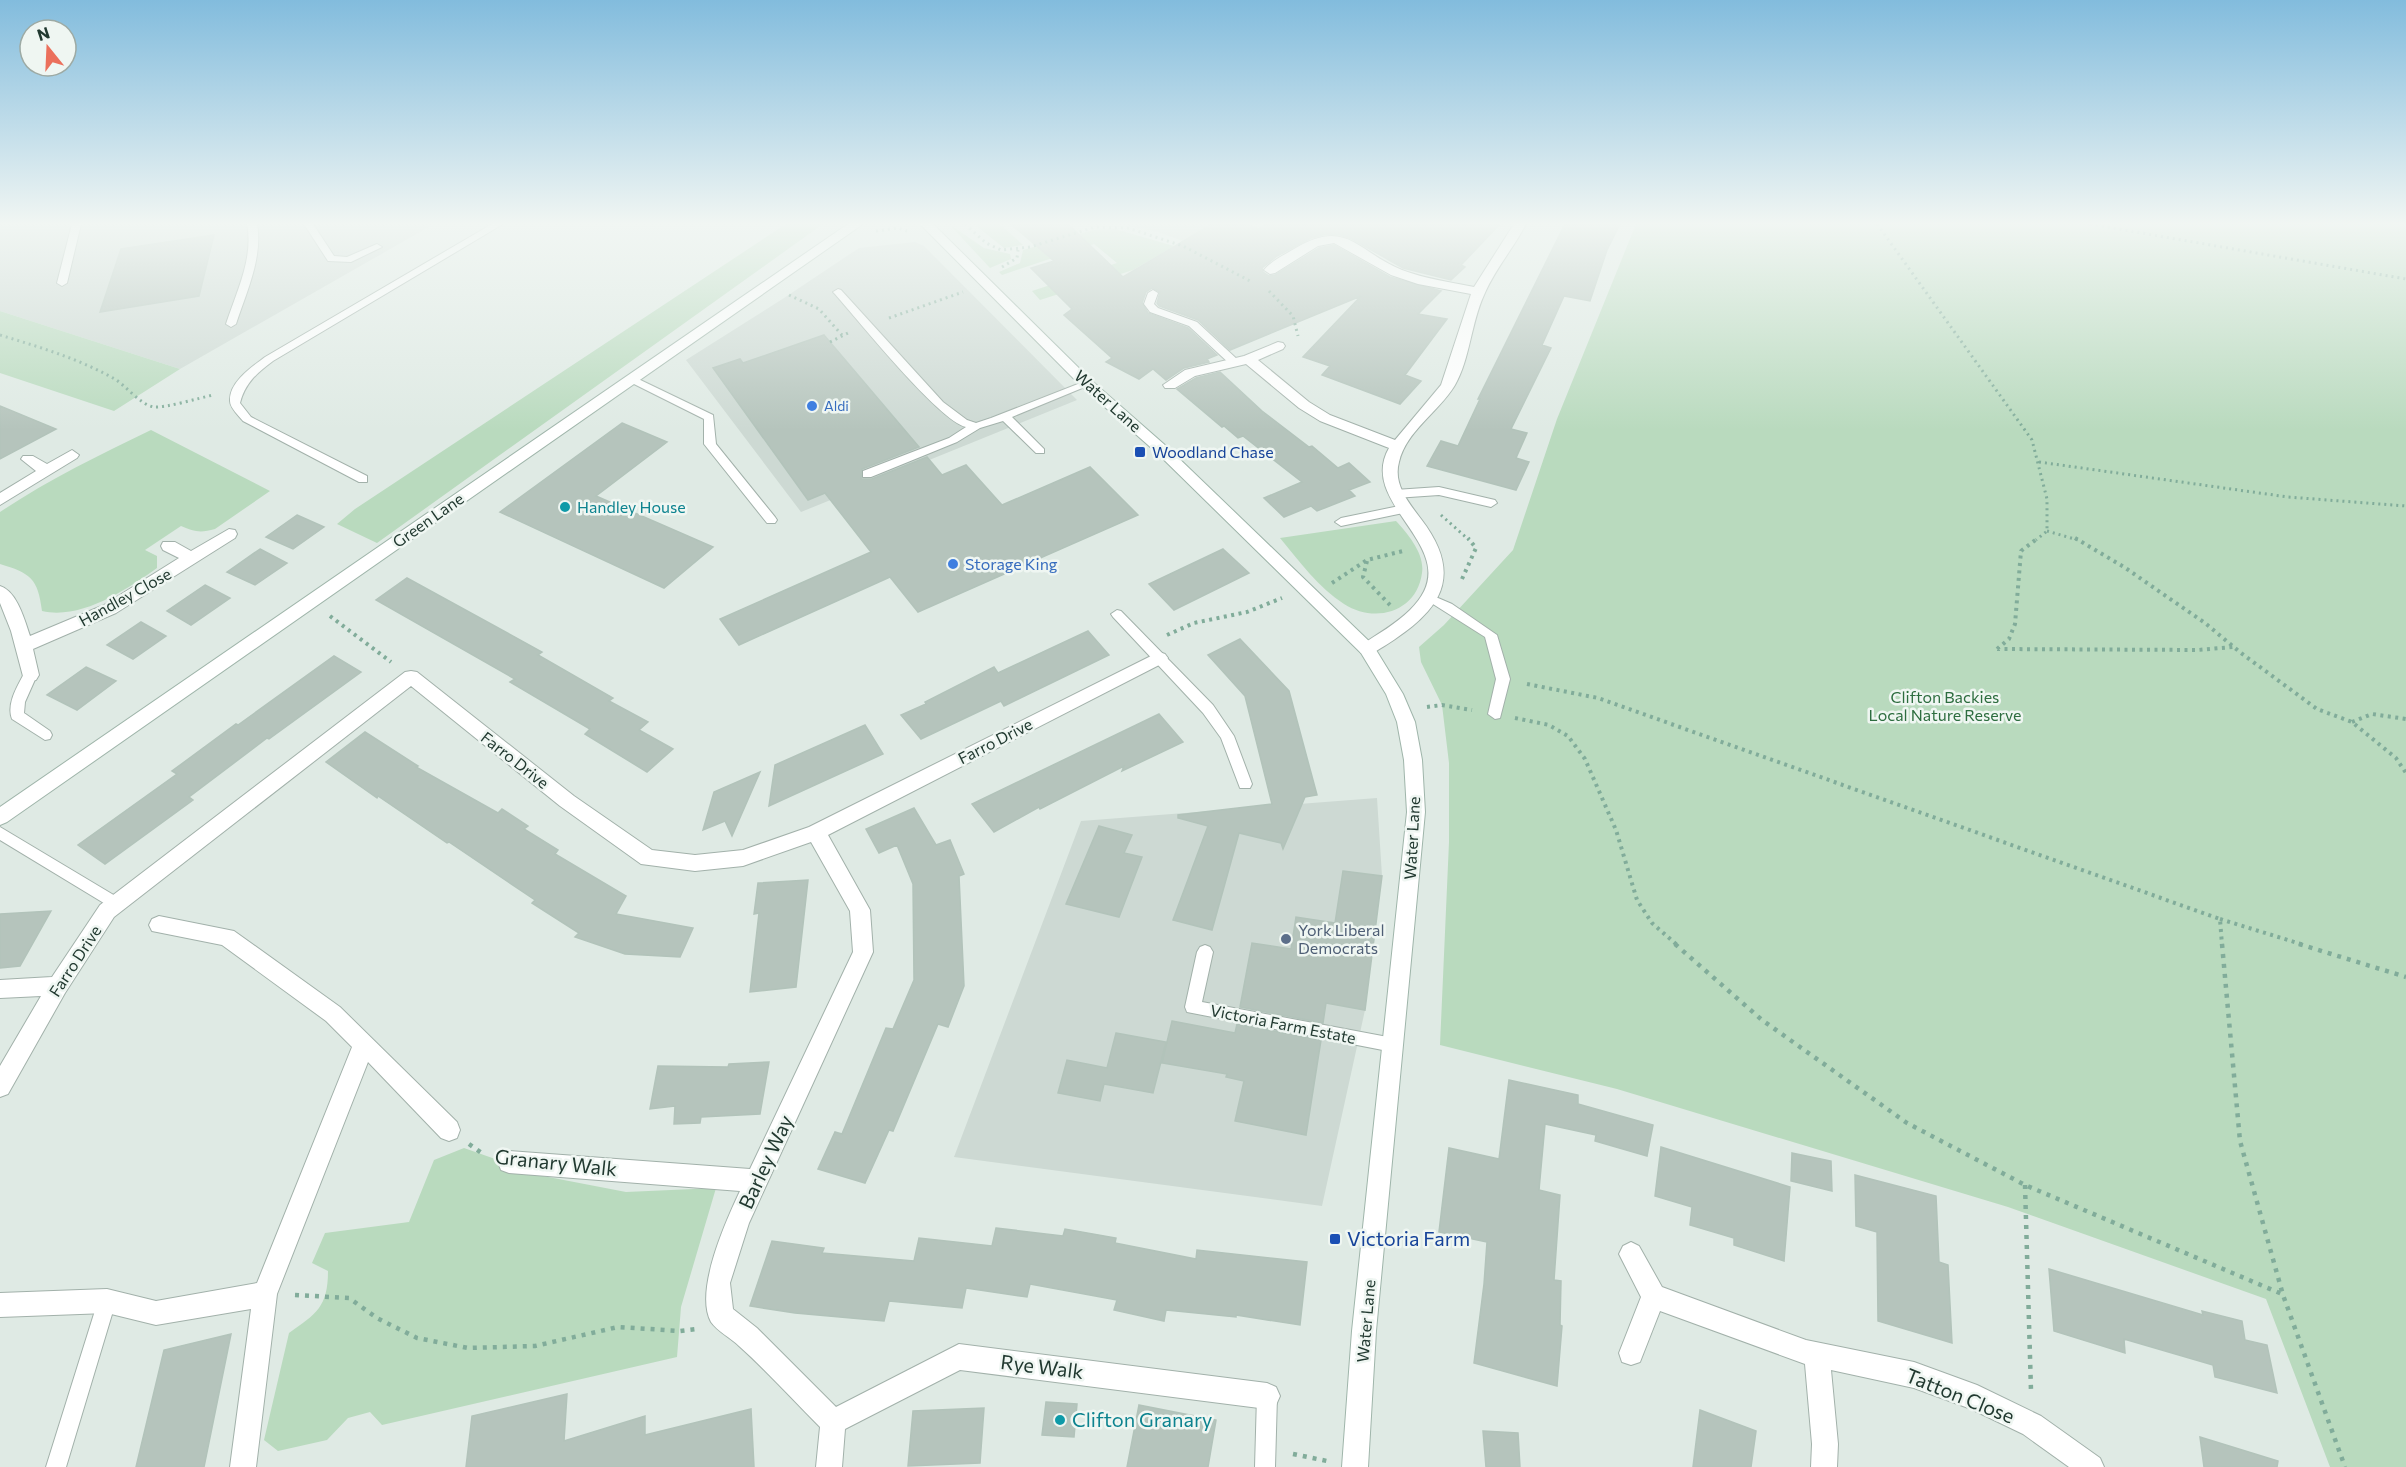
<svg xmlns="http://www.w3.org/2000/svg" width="2406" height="1467" font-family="Commissioner,sans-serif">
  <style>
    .built { fill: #cdd9d3 }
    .green { fill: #b9dabe }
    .building { fill: #b5c4bc; stroke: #b2c3ba; stroke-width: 1.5 }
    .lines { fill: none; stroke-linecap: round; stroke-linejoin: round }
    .lane-casing { stroke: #a2b1aa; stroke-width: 2 }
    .street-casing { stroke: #a2b1aa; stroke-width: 2 }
    .secondary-casing { stroke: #9fb5aa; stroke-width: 2 }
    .path-far2 { stroke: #81ac9a; stroke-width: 3; stroke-dasharray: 2 4; stroke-linecap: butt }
    .path-far1 { stroke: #81ac9a; stroke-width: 4; stroke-dasharray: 3 4.5; stroke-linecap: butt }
    .path { stroke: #81ac9a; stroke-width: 4.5; stroke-dasharray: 4 6; stroke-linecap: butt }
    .lane { fill: #fff; fill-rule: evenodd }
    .street { fill: #fff; fill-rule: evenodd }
    .secondary { fill: #fff; fill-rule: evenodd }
    .shop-dot { fill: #3f7fe0; stroke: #eff6f2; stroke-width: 2 }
    .transit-dot { fill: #1a4fb4; stroke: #eff6f2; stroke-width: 2 }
    .culture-dot { fill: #0f9aa8; stroke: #eff6f2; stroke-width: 2 }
    .service-dot { fill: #5c6f8a; stroke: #eff6f2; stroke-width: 2 }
    .labels { text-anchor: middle; stroke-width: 5; stroke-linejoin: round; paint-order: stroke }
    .far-shop-label { font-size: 14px; fill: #366cbe; stroke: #eff6f2; text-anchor: start }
    .street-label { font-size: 16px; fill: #213930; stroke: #eff6f2 }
    .transit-label { font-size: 16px; fill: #164399; stroke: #eff6f2; text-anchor: start }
    .culture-label { font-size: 16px; fill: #0d838f; stroke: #eff6f2; text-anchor: start }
    .shop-label { font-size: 16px; fill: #366cbe; stroke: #eff6f2; text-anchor: start }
    .park-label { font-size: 16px; fill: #2d6d3f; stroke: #eff6f2 }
    .service-label { font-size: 16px; fill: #4e5e75; stroke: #eff6f2; text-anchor: start }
    .near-street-label { font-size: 20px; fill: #213930; stroke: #eff6f2 }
    .near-transit-label { font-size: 20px; fill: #164399; stroke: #eff6f2; text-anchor: start }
    .near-culture-label { font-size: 20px; fill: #0d838f; stroke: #eff6f2; text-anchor: start }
  </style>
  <rect width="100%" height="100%" fill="#dfeae4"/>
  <path class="built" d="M 0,224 L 434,224 L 180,369 L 0,311 Z
    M 1118,224 L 1226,224 L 1209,235 L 1191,236 L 1183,241 L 1158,232 Z
    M 915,242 L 924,246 L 1077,400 L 801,512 L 686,360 L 784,298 L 859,248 Z
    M 1377,798 L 1382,876 L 1365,1010 L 1322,1206 L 954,1157 L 1081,821 Z"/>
  <path class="green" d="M 786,224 L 823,224 L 377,543 L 337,524 L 355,509 Z
    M 949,224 L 984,248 L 1010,254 L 1011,259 L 990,268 Z
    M 974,224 L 1000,224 L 1023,245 L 1004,248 Z
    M 1636,224 L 2406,224 L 2406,1467 L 2330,1467 L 2266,1299 L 2008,1207 L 1617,1089 L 1440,1045 L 1449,842 L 1449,763 L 1442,705 L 1421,662 L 1419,647 L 1444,625 L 1513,550 L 1557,419 Z
    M 1115,229 L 1174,246 L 1133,270 L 1040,300 L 1032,291 L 1117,263 L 1094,244 L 1002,275 L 999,272 L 1020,263 L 1023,250 L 1093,230 Z
    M 0,311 L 180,369 L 114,411 L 0,373 Z
    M 151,430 L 270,491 L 215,529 C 201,533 194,532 181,526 L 145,550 L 157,556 L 157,568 C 126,590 81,620 42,611 C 38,578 30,573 0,564 L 0,512 C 48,480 99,455 151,430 Z
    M 1396,521 C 1408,534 1425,554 1422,573 C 1417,612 1375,624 1344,604 C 1319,588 1299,561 1280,538 Z
    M 464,1148 L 543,1176 L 626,1192 L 716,1188 L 681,1307 L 677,1357 L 382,1425 L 370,1412 L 348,1418 L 327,1440 L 278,1451 L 264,1440 L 289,1333 C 316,1314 328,1307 328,1271 L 312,1263 L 325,1233 L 409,1222 L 434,1160 Z"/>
  <path class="building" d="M 1011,224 L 1068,224 L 1123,277 L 1212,224 L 1248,224 L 1258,229 L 1265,224 L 1500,224 L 1461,265 L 1465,267 L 1451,280 L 1403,268 L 1352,239 L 1340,235 L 1326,234 L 1311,238 L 1277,256 L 1262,268 L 1263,272 L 1269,276 L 1275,275 L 1319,248 L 1334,245 L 1390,277 L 1441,291 L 1418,314 L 1447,319 L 1405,375 L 1421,381 L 1400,404 L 1322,375 L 1330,366 L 1303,357 L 1361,296 L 1230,350 L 1198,320 L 1159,306 L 1157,303 L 1160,292 L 1152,288 L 1146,292 L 1142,303 L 1148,313 L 1188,328 L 1217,355 L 1207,359 L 1209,362 L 1184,368 L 1166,380 L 1153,369 L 1139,379 L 1106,362 L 1112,358 L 1064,315 L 1072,309 L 1031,268 L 1054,261 Z
    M 1565,224 L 1620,224 L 1607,250 L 1590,301 L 1564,296 L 1542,345 L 1551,348 L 1511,429 L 1527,433 L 1516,458 L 1529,462 L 1516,490 L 1427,466 L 1441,441 L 1458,446 L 1480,399 L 1478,399 Z
    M 214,235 L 199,296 L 100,312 L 121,249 Z
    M 824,335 L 919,447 L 862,469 L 861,479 L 872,479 L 927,457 L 942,475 L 966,465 L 1002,505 L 1090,467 L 1138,515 L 918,612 L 890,577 L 739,645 L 720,619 L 871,552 L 825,493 L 808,500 L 713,368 L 740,359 L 743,363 Z
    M 1220,372 L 1262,411 L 1309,447 L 1312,446 L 1338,468 L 1349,463 L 1370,482 L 1349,490 L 1355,496 L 1317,511 L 1311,506 L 1284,517 L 1264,498 L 1302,482 L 1243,436 L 1238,438 L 1224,426 L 1222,427 L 1177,389 L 1196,378 Z
    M 0,406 L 56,429 L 0,459 Z
    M 622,423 L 667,442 L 596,496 L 713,547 L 664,588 L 500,512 Z
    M 297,515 L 324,527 L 293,549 L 266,537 Z
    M 260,549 L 287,563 L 255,585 L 227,572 Z
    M 1223,549 L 1249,573 L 1174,610 L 1149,584 Z
    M 407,578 L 542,652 L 538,655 L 613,698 L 609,701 L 648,722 L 639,730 L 673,749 L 647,772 L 585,734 L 590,729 L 510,682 L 515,679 L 376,600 Z
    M 205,585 L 230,598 L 191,625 L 167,611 Z
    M 141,622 L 166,636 L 133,659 L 107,645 Z
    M 1088,631 L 1109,655 L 1004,706 L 1001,701 L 921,739 L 901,715 L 926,704 L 925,702 L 994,667 L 998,673 Z
    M 1240,639 L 1289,691 L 1317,795 L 1305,797 L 1283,849 L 1281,843 L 1239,833 L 1212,930 L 1173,920 L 1208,826 L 1178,818 L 1178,815 L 1272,804 L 1245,696 L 1208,655 Z
    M 334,656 L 361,672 L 269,739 L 267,738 L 189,797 L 193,800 L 105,864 L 78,845 L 177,774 L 172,771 L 236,724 L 238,725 Z
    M 86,667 L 116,681 L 77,710 L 47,695 Z
    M 1159,714 L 1183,742 L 1122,771 L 1124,766 L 1040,809 L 1039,807 L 994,832 L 972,804 Z
    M 865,725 L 883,754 L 769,806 L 775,765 Z
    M 365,732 L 418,766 L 416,767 L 498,813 L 502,809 L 528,826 L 524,829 L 558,850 L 555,854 L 626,896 L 616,914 L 693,928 L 680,957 L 625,954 L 575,937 L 579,933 L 532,903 L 535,900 L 449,842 L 447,843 L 378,796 L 377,798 L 326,762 Z
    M 760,772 L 732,836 L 725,821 L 703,830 L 714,792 Z
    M 914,808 L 936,845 L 950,840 L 964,874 L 959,876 L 964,986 L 948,1027 L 938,1024 L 893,1131 L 889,1130 L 865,1183 L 818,1169 L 835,1132 L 842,1134 L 886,1028 L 893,1029 L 914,980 L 913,884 L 897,845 L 879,853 L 866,829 Z
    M 1099,826 L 1132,835 L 1124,853 L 1142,857 L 1119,917 L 1066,904 Z
    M 1343,871 L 1382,876 L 1365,1010 L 1326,1003 L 1323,1023 L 1240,1007 L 1252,943 L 1291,949 L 1296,917 L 1335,923 Z
    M 808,880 L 796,987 L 750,992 L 759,913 L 754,914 L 758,883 Z
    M 51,911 L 20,966 L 0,968 L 0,914 Z
    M 1172,1021 L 1235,1033 L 1237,1024 L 1321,1040 L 1306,1135 L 1235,1121 L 1244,1081 L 1226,1077 L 1227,1074 L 1162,1063 Z
    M 1116,1033 L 1166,1042 L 1153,1093 L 1104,1084 L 1100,1101 L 1058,1093 L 1067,1060 L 1107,1068 Z
    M 769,1062 L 760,1114 L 701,1117 L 700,1123 L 674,1124 L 675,1106 L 650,1109 L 658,1066 L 728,1067 L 729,1064 Z
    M 1509,1080 L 1578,1095 L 1578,1104 L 1653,1125 L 1647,1156 L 1595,1141 L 1596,1135 L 1545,1124 L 1539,1190 L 1560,1195 L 1554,1280 L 1561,1281 L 1560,1325 L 1562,1326 L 1557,1386 L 1474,1363 L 1484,1284 L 1487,1242 L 1439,1232 L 1449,1148 L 1499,1159 Z
    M 1661,1147 L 1790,1187 L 1784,1261 L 1734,1245 L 1734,1238 L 1690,1225 L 1692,1207 L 1655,1196 Z
    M 1792,1153 L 1831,1161 L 1832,1191 L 1791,1181 Z
    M 1855,1175 L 1936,1196 L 1939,1262 L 1948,1265 L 1952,1343 L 1878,1321 L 1877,1232 L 1856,1226 Z
    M 996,1228 L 1063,1236 L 1065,1229 L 1116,1238 L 1115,1243 L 1196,1259 L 1197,1250 L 1307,1262 L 1300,1325 L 1236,1315 L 1236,1317 L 1166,1310 L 1164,1321 L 1114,1310 L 1117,1300 L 1030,1284 L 1027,1297 L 966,1288 L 962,1308 L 889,1301 L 884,1321 L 795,1313 L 750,1306 L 772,1241 L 824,1248 L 822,1253 L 914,1261 L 919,1238 L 992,1246 Z
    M 2049,1269 L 2203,1315 L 2202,1311 L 2242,1321 L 2245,1340 L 2267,1345 L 2277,1393 L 2215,1377 L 2213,1365 L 2124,1339 L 2125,1353 L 2054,1331 Z
    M 231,1334 L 204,1467 L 136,1467 L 164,1350 Z
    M 567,1394 L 564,1441 L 645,1416 L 645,1435 L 751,1409 L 754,1467 L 466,1467 L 472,1416 Z
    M 1046,1402 L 1077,1404 L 1074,1437 L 1042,1435 Z
    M 1139,1405 L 1216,1420 L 1208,1467 L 1127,1467 Z
    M 984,1408 L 980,1463 L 908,1466 L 913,1411 Z
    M 1700,1410 L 1756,1431 L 1751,1467 L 1693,1467 Z
    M 1483,1431 L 1518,1433 L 1520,1467 L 1486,1467 Z
    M 2200,1437 L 2278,1461 L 2277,1467 L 2204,1467 Z"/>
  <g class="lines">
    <g class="lane-casing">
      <path id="lane" d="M 72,224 L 81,224 L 67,283 L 62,286 L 57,283 Z
        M 247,224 L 257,224 C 263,258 246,293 236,324 L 231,327 L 226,324 C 236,293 254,258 247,224 Z
        M 304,224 L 313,224 L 334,256 L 347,257 L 377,244 L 382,247 L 351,262 L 328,261 Z
        M 492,224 L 503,224 L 273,361 C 257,373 245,383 240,403 L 251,417 L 367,476 L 367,482 L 359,482 L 243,421 C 239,416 230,408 230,401 C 229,382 252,367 265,357 Z
        M 838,289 L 841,290 L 943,402 L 967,420 L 976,423 L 991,418 L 1083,382 L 1091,382 L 1092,384 L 1012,417 L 1044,449 L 1044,453 L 1036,453 L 1003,421 L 980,428 L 957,442 L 871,477 L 863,477 L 863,471 L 949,438 L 966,427 C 939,421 858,320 835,294 L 833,292 Z
        M 1153,290 L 1158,293 L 1154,304 L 1158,308 L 1197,322 L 1239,361 L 1239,365 L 1231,365 L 1189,326 L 1150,312 L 1144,304 L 1148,293 Z
        M 632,376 L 713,415 L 716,444 L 775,517 L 777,520 L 775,523 L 767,523 L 704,444 L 704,419 L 628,381 L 627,379 Z
        M 1439,487 L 1495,500 L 1497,503 L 1491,507 L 1439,495 L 1395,498 L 1389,494 L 1395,490 Z
        M 1404,505 L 1408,506 L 1410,509 L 1408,512 L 1341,526 L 1335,522 L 1341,518 Z
        M 1431,595 L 1452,604 L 1497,635 L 1510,679 L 1500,718 L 1495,719 L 1488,714 L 1496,679 L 1485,637 L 1425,599 L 1427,596 Z
        M 1117,610 L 1121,611 L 1213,705 L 1234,736 L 1252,784 L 1250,788 L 1240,788 L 1221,738 L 1203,713 L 1113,617 L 1111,614 Z
        M 30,670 L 37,675 L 25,702 L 24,713 L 50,731 L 52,735 L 50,739 L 45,740 L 12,719 C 6,704 18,685 25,672 Z
        M 0,827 L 122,900 L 124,904 L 122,908 L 117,910 L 112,908 L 0,840 Z
        M 1205,945 L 1210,947 L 1213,952 L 1202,1002 L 1393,1038 L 1399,1040 L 1401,1045 L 1399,1050 L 1393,1052 L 1187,1012 L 1185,1007 L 1197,952 L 1200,947 Z
        M 107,1292 L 113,1295 L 116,1301 L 66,1467 L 46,1467 L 98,1301 L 101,1295 Z
        M 1267,1386 L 1274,1389 L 1277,1396 L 1275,1467 L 1255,1467 L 1257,1396 L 1260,1389 Z"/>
    </g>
    <g class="street-casing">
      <path id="street" d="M 1514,224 L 1526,224 C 1513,249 1495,269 1484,295 C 1471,323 1470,359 1455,385 C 1439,412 1406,431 1399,462 C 1393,484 1408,502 1421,519 C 1471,584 1431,618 1373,653 L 1367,655 L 1361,653 L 1358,649 L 1361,645 C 1378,634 1396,624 1410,610 C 1472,550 1355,507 1389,448 L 1320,421 L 1299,408 L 1246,364 L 1195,376 L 1175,388 L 1165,388 L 1163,385 L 1185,370 L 1244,356 L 1278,342 L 1283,343 L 1285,346 L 1283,349 L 1258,360 L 1309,402 L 1330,415 L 1395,440 L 1441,385 L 1471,294 L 1418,284 L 1391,275 L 1334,243 L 1318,246 L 1275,273 L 1270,274 L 1264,270 C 1271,261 1284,255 1294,249 C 1347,217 1357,252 1402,270 C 1425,279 1450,282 1474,287 Z
        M 72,450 L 79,455 L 77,458 L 0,505 L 0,493 L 36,471 L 21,459 L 23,456 L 33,456 L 47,464 Z
        M 229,529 L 235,530 L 237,534 L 235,538 L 116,613 L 33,649 L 39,675 L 36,680 L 30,681 L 24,680 L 11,631 L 0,603 L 0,586 C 17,591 25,621 30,636 L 104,605 L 179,558 L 163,550 L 161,546 L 163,542 L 175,542 L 191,551 Z
        M 1159,652 L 1165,654 L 1168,658 L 1165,662 L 828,835 L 870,910 L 873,952 L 749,1223 L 730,1283 L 733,1309 L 757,1328 L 836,1407 L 959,1344 L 1267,1383 L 1276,1387 L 1280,1396 L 1276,1405 L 1267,1409 L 960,1370 L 845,1429 L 842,1467 L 816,1467 L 820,1427 C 793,1400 767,1371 739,1346 C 731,1338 717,1331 711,1322 C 694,1291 726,1221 740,1191 L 509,1173 L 501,1170 L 498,1162 L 501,1154 L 509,1151 L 750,1169 L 853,952 L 850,911 L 811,842 L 743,866 L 695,871 L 641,864 L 560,806 L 411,686 L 114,917 L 65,993 L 8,1094 L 0,1097 L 0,1066 L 41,996 L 0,998 L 0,980 L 52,977 L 100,905 L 405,672 L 411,671 L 417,672 L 574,796 L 652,850 L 695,855 L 743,850 L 809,827 Z
        M 159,916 L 234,931 L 340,1007 L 457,1122 L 460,1130 L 457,1138 L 449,1141 L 441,1138 L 368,1062 L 277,1294 L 256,1467 L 230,1467 L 251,1309 L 156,1325 L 107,1313 L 0,1317 L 0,1293 L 107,1289 L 156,1301 L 257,1283 L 352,1047 L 326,1021 L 222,945 L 152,931 L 149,925 L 152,919 Z
        M 1631,1242 L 1639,1246 L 1662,1287 L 1806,1340 L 1914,1362 L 1977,1385 L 2041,1416 L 2100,1458 L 2104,1467 L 2069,1467 L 2023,1434 L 1971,1409 L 1914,1388 L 1831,1370 L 1838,1444 L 1837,1467 L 1811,1467 L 1812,1444 L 1805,1364 L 1660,1311 L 1640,1362 L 1631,1365 L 1622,1362 L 1619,1353 L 1641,1297 L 1619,1254 L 1623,1246 Z"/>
    </g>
    <g class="secondary-casing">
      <path id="secondary" d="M 848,224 L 863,224 L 7,822 L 0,825 L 0,807 Z
        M 920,224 L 933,224 L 1092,381 L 1166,446 L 1373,645 L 1403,694 L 1415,722 L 1422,760 L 1425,812 L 1376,1331 L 1368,1467 L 1342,1467 L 1352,1331 L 1407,812 L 1404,760 L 1397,722 L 1386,694 L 1361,653 L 1156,452 L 1082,387 Z"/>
    </g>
    <path class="path-far2" d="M 965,224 L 986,243 L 1001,250 L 1030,247 L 1095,227 L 1128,228 L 1183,246 L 1252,282
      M 1877,224 L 2032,440 L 2047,499 L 2047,531 L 2036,540
      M 2090,224 L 2406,279
      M 876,231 L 898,228 L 907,231
      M 1002,267 L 1017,258 L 1018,250
      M 1269,291 L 1293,316 L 1298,336
      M 789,295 L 819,309 L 842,335
      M 889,318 L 963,292
      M 0,335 C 39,347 77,358 113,378 C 126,385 140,405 154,407 C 166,408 199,398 213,395
      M 830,342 L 848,333
      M 2039,462 L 2288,497 L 2406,506
      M 1441,515 L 1469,540
      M 2047,531 L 2078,540"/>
    <path class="path-far1" d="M 2075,538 L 2124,567 L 2205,623 L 2241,653 L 2317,709 L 2352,722 L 2396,758 L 2406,773
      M 1367,561 L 1363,577 L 1390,605
      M 1462,579 L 1476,548 L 1468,538
      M 1332,583 L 1367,560 L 1403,551
      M 330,616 L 391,662
      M 1167,635 L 1194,623 L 1247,612 L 1282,598
      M 1997,649 L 2009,639 L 2015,624 L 2021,551 L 2038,538
      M 1997,649 L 2198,650 L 2233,647
      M 1527,684 L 1598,698 L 2220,919 L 2222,945
      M 1427,707 L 1442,705 L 1472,710
      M 1515,718 L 1549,725 L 1568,736 L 1585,759 L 1616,830 L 1637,900 L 1652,923 L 1677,945
      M 2352,722 L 2372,714 L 2406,719
      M 2220,919 L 2304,945"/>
    <path class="path" d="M 1675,944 L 1762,1020 L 1907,1123 L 2025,1185 L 2282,1294
      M 2222,944 L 2240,1141 L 2283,1295 L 2345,1467
      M 2299,944 L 2406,977
      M 469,1144 L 483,1154
      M 2025,1185 L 2031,1391
      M 295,1295 L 349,1298 L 377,1318 L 417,1338 L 468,1348 L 535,1346 L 618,1327 L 680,1331 L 696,1329
      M 1293,1454 L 1327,1461"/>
    <use href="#lane" class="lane"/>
    <use href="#street" class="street"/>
    <use href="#secondary" class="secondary"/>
  </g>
  <linearGradient id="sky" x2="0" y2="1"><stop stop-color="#82bcdd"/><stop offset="0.52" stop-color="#f1f6f3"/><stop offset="1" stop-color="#f1f6f3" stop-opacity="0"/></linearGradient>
  <rect width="2406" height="430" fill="url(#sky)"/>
  <g class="shop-dot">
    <circle cx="812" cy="406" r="6"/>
    <circle cx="953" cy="564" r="6"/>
  </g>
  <g class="transit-dot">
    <rect x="1134" y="446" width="12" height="12" rx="3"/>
    <rect x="1329" y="1233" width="12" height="12" rx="3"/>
  </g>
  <g class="culture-dot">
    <circle cx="565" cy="507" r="6"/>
    <circle cx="1060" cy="1420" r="6"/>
  </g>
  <circle class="service-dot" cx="1286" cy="939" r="6"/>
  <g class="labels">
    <g class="far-shop-label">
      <text x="824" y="411">Aldi</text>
    </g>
    <g class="street-label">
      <text transform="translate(1108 401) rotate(42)" y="6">Water Lane</text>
      <text transform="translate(428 520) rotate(-35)" y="6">Green Lane</text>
      <text transform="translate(125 597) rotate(-29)" y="6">Handley Close</text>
      <text transform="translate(995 741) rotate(-27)" y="6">Farro Drive</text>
      <text transform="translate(515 760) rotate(38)" y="6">Farro Drive</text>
      <text transform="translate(1412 838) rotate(-87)" y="6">Water Lane</text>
      <text transform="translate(75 961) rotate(-57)" y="6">Farro Drive</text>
      <text transform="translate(1283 1024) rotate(11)" y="6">Victoria Farm Estate</text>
      <text transform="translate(1366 1321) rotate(-85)" y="6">Water Lane</text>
    </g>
    <g class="transit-label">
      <text x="1152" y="458">Woodland Chase</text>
    </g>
    <g class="culture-label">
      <text x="577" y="513">Handley House</text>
    </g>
    <g class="shop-label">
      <text x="965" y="570">Storage King</text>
    </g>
    <g class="park-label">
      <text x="1945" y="703">Clifton Backies<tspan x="1945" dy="18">Local Nature Reserve</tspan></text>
    </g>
    <g class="service-label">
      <text x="1298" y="936">York Liberal<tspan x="1298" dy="18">Democrats</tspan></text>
    </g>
    <g class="near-street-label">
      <text transform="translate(766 1162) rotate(-65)" y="7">Barley Way</text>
      <text transform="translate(556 1163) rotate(6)" y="7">Granary Walk</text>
      <text transform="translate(1042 1367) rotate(7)" y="7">Rye Walk</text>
      <text transform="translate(1960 1396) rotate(22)" y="7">Tatton Close</text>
    </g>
    <g class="near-transit-label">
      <text x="1347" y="1246">Victoria Farm</text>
    </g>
    <g class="near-culture-label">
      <text x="1072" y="1427">Clifton Granary</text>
    </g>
  </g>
  <g transform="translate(48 48) rotate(342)"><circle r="28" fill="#eff6f2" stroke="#9daaa4" stroke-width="1.5"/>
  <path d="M0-4.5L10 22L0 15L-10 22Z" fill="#eb705c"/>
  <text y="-9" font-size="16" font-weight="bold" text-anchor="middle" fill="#213930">N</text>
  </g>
</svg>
